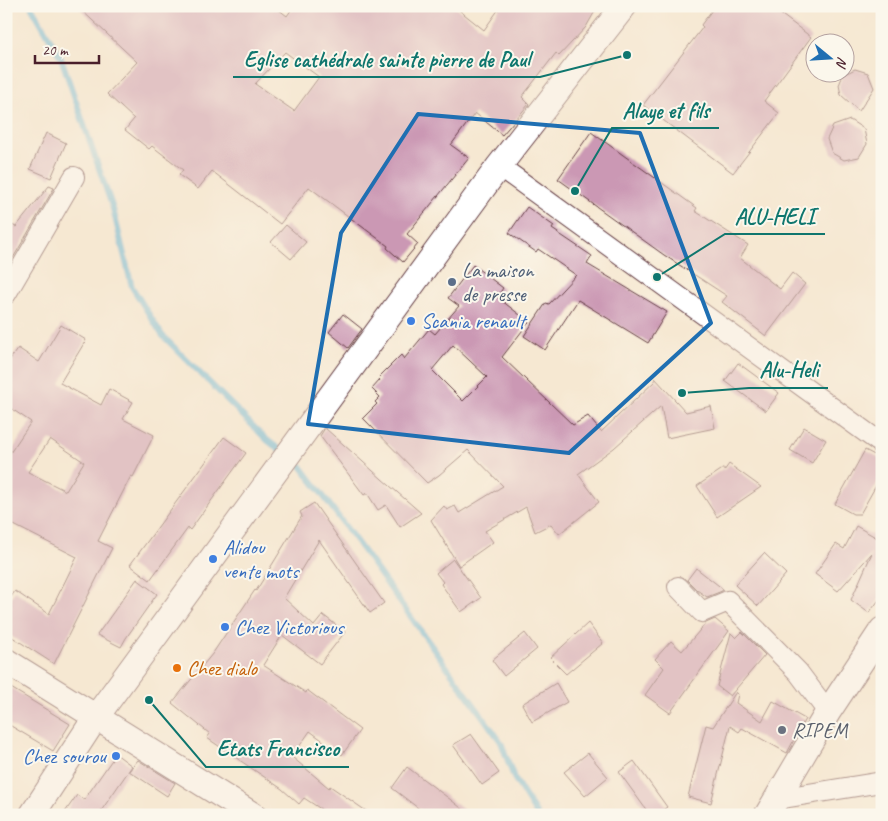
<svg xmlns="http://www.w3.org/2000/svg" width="888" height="821" font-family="Caveat,sans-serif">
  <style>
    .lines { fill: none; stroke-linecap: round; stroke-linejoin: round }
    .stream { stroke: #5bb2d8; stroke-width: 6 }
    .building { fill: #cb98b4; fill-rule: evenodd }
    .minor-casing { stroke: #643d44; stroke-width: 22 }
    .tertiary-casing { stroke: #643d44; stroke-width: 27 }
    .minor { stroke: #fff; stroke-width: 20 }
    .tertiary { stroke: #fff; stroke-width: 25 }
    .marked { fill: none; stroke: #1f6fb2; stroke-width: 4; stroke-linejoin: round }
    .service-dot { fill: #5c6f8a; stroke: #fbf7ec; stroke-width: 2 }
    .shop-dot { fill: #3f7fe0; stroke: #fbf7ec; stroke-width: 2 }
    .food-dot { fill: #e8710a; stroke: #fbf7ec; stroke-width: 2 }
    .worship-dot { fill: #6b7280; stroke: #fbf7ec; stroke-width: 2 }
    .labels { text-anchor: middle; stroke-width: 4; stroke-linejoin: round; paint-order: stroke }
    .service-label { font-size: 21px; fill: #4e5e75; stroke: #fbf7ec; text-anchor: start }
    .shop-label { font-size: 21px; fill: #366cbe; stroke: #fbf7ec; text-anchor: start }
    .food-label { font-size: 21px; fill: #c56008; stroke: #fbf7ec; text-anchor: start }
    .worship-label { font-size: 21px; fill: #5b616d; stroke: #fbf7ec; text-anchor: start }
    .leader { fill: none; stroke: #0f766e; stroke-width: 2 }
    .callout-dot { fill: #0f766e; stroke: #fbf7ec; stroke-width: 2 }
    .callout-label { font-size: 22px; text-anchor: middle; font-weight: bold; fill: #0f766e; stroke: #fbf7ec; stroke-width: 4; stroke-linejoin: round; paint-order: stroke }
  </style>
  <rect width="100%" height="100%" fill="#fbf7ec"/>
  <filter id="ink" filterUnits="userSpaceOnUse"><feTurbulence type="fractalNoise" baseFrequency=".02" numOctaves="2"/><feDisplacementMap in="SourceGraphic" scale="10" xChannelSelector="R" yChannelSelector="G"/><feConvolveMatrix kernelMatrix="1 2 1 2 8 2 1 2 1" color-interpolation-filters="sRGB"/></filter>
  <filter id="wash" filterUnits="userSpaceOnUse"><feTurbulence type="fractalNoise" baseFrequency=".0096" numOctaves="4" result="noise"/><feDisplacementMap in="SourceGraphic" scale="20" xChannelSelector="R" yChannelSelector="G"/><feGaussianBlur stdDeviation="1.12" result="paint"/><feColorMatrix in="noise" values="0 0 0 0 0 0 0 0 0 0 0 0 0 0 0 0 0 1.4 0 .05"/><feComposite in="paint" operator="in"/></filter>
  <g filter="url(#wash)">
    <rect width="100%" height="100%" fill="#f6e8d2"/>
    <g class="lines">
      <path class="stream" d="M 31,6 L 61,58 L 113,209 L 132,287 L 162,335 L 267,440 L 284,453
        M 292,459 L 301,466 L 330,505 L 501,742 L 514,778 L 537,815"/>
    </g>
    <g id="blocks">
      <path class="building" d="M 77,6 L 274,6 L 287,16 L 294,6 L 454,6 L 484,30 L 501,6 L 598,6 L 586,27 L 559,56 L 556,53 L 522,97 L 529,104 L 502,135 L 475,113 L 451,145 L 469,158 L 407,234 L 418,244 L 403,262 L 387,248 L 388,246 L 309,187 L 280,224 L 212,171 L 198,189 L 179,175 L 183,170 L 152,146 L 149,149 L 125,130 L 134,119 L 107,94 L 137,62 ZM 285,52 L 319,77 L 294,111 L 255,84 Z
        M 715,6 L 770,6 L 811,37 L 764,101 L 779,113 L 733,173 L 643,105 L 703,27 L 701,25 Z
        M 855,69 L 868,73 L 874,88 L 859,111 L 841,95 L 839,85 L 843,75 Z
        M 850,120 L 864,129 L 867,144 L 859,157 L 844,160 L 832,153 L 827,139 L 833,126 Z
        M 591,132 L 697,208 L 695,211 L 748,245 L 740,258 L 780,289 L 792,273 L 805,284 L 766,336 L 722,302 L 727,296 L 664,255 L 558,179 Z
        M 46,133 L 66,143 L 51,178 L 30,169 Z
        M 49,186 L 54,188 L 6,270 L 6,237 L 12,225 L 16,227 Z
        M 527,207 L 554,226 L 552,229 L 592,256 L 587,264 L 667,312 L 648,343 L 578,300 L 545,350 L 524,336 L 546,303 L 549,304 L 576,275 L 538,249 L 536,252 L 509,233 Z
        M 286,225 L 306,242 L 291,259 L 271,242 Z
        M 473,265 L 503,288 L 497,297 L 529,322 L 502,357 L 573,425 L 588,416 L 601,432 L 655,381 L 655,378 L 686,412 L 711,406 L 715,428 L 667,438 L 661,406 L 614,448 L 578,474 L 599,502 L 559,534 L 551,524 L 535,532 L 526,507 L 485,531 L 493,542 L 459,566 L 431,520 L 444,506 L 447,510 L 455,506 L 459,513 L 503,486 L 468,450 L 439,475 L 427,483 L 363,418 L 377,404 L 375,402 L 380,397 L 372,389 L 380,380 L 378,378 L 401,355 L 404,359 L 429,329 L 435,334 L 459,306 L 448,298 ZM 453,345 L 487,377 L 463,401 L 432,370 Z
        M 343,314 L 362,329 L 348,348 L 329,332 Z
        M 61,325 L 86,340 L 60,383 L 101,405 L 109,389 L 133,402 L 123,419 L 154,435 L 133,477 L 131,476 L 98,541 L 112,548 L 54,664 L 6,633 L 6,604 L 15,591 L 49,614 L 77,557 L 6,521 L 6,459 L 31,422 L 6,405 L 6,365 L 18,348 L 39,362 ZM 50,439 L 84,462 L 66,491 L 28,472 Z
        M 738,363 L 779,393 L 766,411 L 725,381 Z
        M 804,427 L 826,440 L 812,463 L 790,450 Z
        M 325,428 L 382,479 L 421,513 L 400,527 L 386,505 L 378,510 L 367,493 L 364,495 L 320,436 Z
        M 224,437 L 246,453 L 190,530 L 188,528 L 150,580 L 130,565 Z
        M 865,450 L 882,459 L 882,475 L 860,514 L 853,514 L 835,504 Z
        M 729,464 L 761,487 L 717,517 L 697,486 L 724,468 L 724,471 Z
        M 314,503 L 384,603 L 370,613 L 319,540 L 284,598 L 314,626 L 323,615 L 345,632 L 320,664 L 282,635 L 263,665 L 306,693 L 307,690 L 360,730 L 342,755 L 310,731 L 292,757 L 329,788 L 330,786 L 372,815 L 330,815 L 304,798 L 299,804 L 282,789 L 207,738 L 210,734 L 172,703 L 213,653 L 255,590 L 256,591 L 302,516 L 300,512 Z
        M 856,526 L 879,539 L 882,532 L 882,596 L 869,613 L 851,600 L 872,553 L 838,591 L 815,574 L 836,544 L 844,549 Z
        M 764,553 L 786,574 L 758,606 L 735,585 Z
        M 453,559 L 481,598 L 461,612 L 441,584 L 443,582 L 436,573 Z
        M 696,568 L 723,589 L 722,591 L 707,597 L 697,590 L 687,580 Z
        M 137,579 L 157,594 L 126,638 L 121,647 L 97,635 Z
        M 715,619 L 729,631 L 670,713 L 645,695 L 664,668 L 655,659 L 671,641 L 682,651 L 706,623 Z
        M 588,623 L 603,643 L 566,674 L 550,658 Z
        M 742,632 L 765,655 L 730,696 L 717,686 L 731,633 L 736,638 Z
        M 525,633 L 537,649 L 504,676 L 492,660 Z
        M 556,683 L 567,702 L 532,722 L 522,704 Z
        M 6,685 L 70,724 L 53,751 L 6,723 Z
        M 736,692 L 738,694 L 736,703 L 762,721 L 773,701 L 805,719 L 787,753 L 742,728 L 739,732 L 730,726 L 711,803 L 688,797 L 706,725 L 713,727 Z
        M 471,734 L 499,773 L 482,785 L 453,745 Z
        M 588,753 L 608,777 L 585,796 L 564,772 Z
        M 116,754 L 132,766 L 101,811 L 106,815 L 63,815 L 77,795 L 84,800 Z
        M 138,760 L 175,783 L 167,796 L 129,771 Z
        M 634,761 L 667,807 L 656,815 L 650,815 L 619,772 Z
        M 407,767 L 451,800 L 470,815 L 427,815 L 392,788 Z"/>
    </g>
  </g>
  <g filter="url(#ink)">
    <use href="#blocks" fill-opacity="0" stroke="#643d44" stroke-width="1"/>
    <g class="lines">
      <g class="minor-casing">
        <path id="minor" d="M 499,166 L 882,444
          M 6,294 L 74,177
          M 678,587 L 702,612 L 728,601 L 798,672 L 828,712
          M 777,799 L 882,782"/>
      </g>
      <g class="tertiary-casing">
        <path id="tertiary" d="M 6,661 L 253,815
          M 32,815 L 96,717 L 499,166 L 624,6
          M 767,815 L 828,712 L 882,630"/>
      </g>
      <use href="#minor" class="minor"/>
      <use href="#tertiary" class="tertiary"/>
    </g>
  </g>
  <path d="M0 0H888V821H0ZM 418,114 L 640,133 L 711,323 L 569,453 L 308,424 L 341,233 Z" fill="#f6e8d2" fill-opacity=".55" fill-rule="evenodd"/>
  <path class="marked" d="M 418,114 L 640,133 L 711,323 L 569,453 L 308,424 L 341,233 Z"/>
  <circle class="service-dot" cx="452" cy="282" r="5"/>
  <g class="shop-dot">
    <circle cx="411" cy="321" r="5"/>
    <circle cx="213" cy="559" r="5"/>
    <circle cx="225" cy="627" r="5"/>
    <circle cx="116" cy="756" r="5"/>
  </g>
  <circle class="food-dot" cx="177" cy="668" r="5"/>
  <circle class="worship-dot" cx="782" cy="730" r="5"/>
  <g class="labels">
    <g class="service-label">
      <text x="462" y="277">La maison<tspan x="462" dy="24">de presse</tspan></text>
    </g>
    <g class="shop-label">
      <text x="421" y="328">Scania renault</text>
      <text x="223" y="554">Alidou<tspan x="223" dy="24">vente mots</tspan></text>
      <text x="235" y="634">Chez Victorious</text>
      <text x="106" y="763" text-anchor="end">Chez sourou</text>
    </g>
    <g class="food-label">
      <text x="187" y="675">Chez dialo</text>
    </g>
    <g class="worship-label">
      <text x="792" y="737">RIPEM</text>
    </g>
  </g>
  <path class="leader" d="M627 55L540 77H233M575 191L612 128H719M657 277L725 234H825M682 393L749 388H828M149 700L206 767H349"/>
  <g class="callout-dot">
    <circle cx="627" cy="55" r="5"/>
    <circle cx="575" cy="191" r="5"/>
    <circle cx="657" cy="277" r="5"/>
    <circle cx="682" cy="393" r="5"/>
    <circle cx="149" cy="700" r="5"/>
  </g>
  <g class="callout-label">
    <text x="387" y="67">Eglise cathédrale sainte pierre de Paul</text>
    <text x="666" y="118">Alaye et fils</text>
    <text x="775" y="224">ALU-HELI</text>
    <text x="789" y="377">Alu-Heli</text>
    <text x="278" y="756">Etats Francisco</text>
  </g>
  <rect width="888" height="821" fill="none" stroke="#fbf7ec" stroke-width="25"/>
  <g transform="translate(830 58) rotate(108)"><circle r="24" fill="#fbf7ec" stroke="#b4a19f"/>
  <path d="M0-4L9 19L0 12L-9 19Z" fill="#1f6fb2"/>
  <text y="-8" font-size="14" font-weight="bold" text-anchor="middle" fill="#4a1f2b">N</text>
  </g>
  <path d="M35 55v8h64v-8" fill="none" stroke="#4a1f2b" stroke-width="2.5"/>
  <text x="42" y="55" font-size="15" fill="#4a1f2b" stroke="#fbf7ec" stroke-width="4" paint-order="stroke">20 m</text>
</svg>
